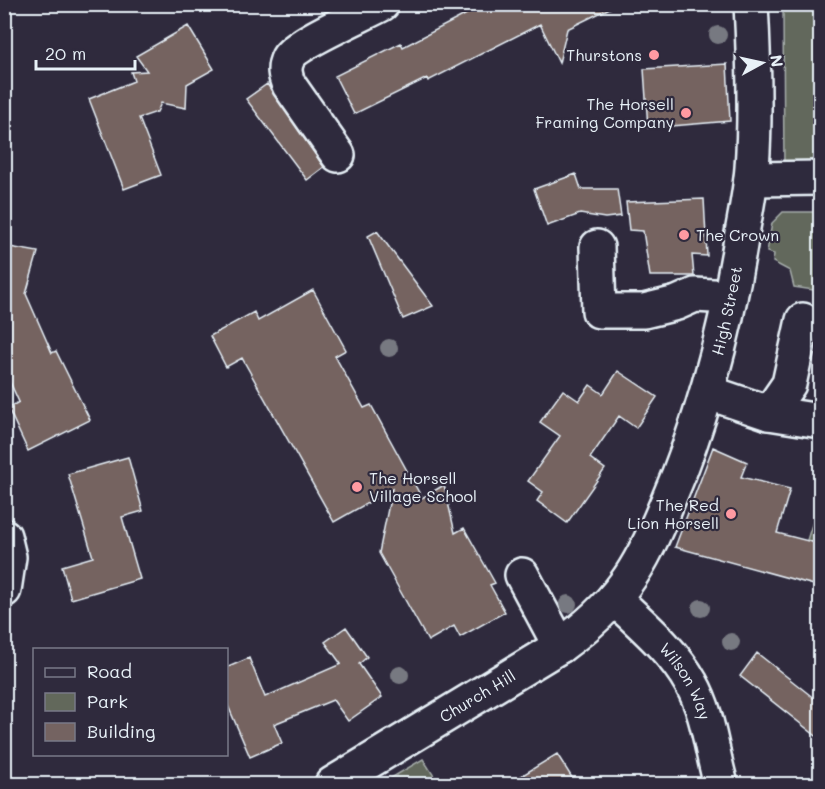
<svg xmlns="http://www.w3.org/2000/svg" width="825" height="789" font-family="Mali,sans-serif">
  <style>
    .green { fill: #62685b; stroke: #a5acaa; stroke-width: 1.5 }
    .building { fill: #746361; stroke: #e8f1f8; stroke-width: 1.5 }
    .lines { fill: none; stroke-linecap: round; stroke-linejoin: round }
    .minor-casing { stroke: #e8f1f8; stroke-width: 38 }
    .minor { stroke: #2f2a3d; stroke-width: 33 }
    .tree { fill: #777981 }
    .poi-dot { fill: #ff9aa2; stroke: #2f2a3d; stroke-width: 2 }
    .labels { text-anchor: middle; stroke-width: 4.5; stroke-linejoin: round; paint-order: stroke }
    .poi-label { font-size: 16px; fill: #e8f1f8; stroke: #2f2a3d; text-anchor: end }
    .street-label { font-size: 16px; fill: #e8f1f8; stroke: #2f2a3d }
  </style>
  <rect width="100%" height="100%" fill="#2f2a3d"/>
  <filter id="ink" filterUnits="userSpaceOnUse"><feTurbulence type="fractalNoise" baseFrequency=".0167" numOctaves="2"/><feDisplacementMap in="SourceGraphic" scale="12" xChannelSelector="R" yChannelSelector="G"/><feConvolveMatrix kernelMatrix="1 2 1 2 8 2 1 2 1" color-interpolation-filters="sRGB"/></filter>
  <g filter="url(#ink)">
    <path class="green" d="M 783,5 L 820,5 L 820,170 L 784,169 Z
      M 783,212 L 820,212 L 820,291 L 794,287 L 790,271 L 773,262 L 774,254 L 767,252 L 772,223 Z
      M 820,500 L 820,544 L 807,540 Z
      M 423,759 L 439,784 L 381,784 Z"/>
    <path class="building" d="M 486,4 L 618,4 L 567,29 L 559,63 L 540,24 L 428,81 L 427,78 L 354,114 L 335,76 L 401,43 L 403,47 Z
      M 188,26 L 214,69 L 187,84 L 186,108 L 161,103 L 157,112 L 139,118 L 161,175 L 124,189 L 89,99 L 134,81 L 131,72 L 147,71 L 136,56 Z
      M 727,64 L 730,121 L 648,128 L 644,69 Z
      M 267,84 L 324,167 L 307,180 L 246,99 Z
      M 576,174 L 581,189 L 617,189 L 621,216 L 605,218 L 580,214 L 547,226 L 534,189 Z
      M 704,199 L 707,256 L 692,255 L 694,276 L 650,276 L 643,231 L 629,230 L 626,202 Z
      M 377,231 L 433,306 L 403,319 L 368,236 Z
      M 4,246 L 38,252 L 26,294 L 52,353 L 56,351 L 90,420 L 28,451 L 8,408 L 19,402 L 4,369 Z
      M 313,290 L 346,350 L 335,356 L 364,408 L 371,405 L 422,498 L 444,485 L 455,533 L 464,528 L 495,583 L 490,585 L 505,612 L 460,637 L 454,626 L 428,641 L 379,553 L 392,489 L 334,522 L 242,358 L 226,367 L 210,336 L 254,312 L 258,321 Z
      M 618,371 L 657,397 L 636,428 L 619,416 L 590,458 L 605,469 L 567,523 L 537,501 L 543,492 L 528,481 L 560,436 L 540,422 L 563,390 L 579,401 L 590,385 L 603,394 Z
      M 713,447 L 747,462 L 741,477 L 790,489 L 777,533 L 820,544 L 820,563 L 814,585 L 675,547 Z
      M 128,457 L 143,511 L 122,517 L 140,579 L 71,599 L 62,566 L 93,557 L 68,474 Z
      M 346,627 L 367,657 L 359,664 L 382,697 L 348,721 L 333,700 L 274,724 L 282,743 L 250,757 L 226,701 L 226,668 L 249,658 L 265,697 L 341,664 L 325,642 Z
      M 757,653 L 820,703 L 820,739 L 740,676 Z
      M 557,754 L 576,784 L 508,784 Z"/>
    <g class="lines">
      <g class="minor-casing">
        <g id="minor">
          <path d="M 338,155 L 289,85 C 285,76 283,68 288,58 C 296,43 364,14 382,4"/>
          <path d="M 751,179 L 820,178"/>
          <path d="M 597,247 L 599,311 L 644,311 L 677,303 L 695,295 L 730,297"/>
          <path d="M 707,392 L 769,413 L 820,421"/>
          <path d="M 769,413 L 789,384 L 803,320"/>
          <path d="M 4,536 L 9,557 L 4,590"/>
          <path d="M 522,575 L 560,646"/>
          <path id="s1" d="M 614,598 C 641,624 673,650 691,683 C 709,714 711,751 721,784"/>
          <path id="s2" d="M 332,784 L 560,646 C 585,628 607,609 625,584 C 643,560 656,530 667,503 C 703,420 725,334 740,245 C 744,220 750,194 752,168 C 756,114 754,59 751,4"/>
        </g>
      </g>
      <use href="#minor" class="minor"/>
    </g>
    <g class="tree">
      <circle cx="718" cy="35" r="9"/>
      <circle cx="389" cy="348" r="9"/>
      <circle cx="568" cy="604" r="9"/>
      <circle cx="701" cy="608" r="9"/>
      <circle cx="731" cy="642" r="9"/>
      <circle cx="400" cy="675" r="9"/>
    </g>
  </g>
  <g class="poi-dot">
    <circle cx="654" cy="55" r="6"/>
    <circle cx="686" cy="113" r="6"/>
    <circle cx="684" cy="235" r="6"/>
    <circle cx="357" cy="487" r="6"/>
    <circle cx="731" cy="514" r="6"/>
  </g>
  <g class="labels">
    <g class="poi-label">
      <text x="642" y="61">Thurstons</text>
      <text x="674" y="110">The Horsell<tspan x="674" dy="18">Framing Company</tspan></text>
      <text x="696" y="241" text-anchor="start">The Crown</text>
      <text x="369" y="484" text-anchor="start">The Horsell<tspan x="369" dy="18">Village School</tspan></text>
      <text x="719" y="511">The Red<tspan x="719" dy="18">Lion Horsell</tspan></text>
    </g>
    <g class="street-label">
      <text dy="6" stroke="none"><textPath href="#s2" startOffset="650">High Street</textPath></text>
      <text dy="6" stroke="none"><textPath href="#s1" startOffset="111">Wilson Way</textPath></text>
      <text dy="6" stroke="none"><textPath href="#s2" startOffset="170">Church Hill</textPath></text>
    </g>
  </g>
  <rect width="825" height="789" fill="none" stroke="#2f2a3d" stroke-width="24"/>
  <rect x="12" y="12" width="801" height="765" fill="none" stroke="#e8f1f8" stroke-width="2" filter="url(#ink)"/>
  <rect x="33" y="648" width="195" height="108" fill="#2f2a3d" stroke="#797a88" stroke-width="1.5"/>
  <rect x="45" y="668" width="30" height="9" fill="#2f2a3d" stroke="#797a88" stroke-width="1.5"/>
  <text x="87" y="678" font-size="18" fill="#e8f1f8">Road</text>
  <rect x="45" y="693" width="30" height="18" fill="#62685b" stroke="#797a88" stroke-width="1.5"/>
  <text x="87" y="708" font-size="18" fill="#e8f1f8">Park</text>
  <rect x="45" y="723" width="30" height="18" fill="#746361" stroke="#797a88" stroke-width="1.5"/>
  <text x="87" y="738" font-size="18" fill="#e8f1f8">Building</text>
  <g transform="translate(762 63) rotate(82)" stroke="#2f2a3d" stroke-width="4.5" paint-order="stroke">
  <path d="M0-4.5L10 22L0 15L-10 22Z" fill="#e8f1f8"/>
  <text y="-9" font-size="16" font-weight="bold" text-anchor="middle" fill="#e8f1f8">N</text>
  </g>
  <path d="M36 60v9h99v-9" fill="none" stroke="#e8f1f8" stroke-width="3"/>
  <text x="45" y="60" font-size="18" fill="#e8f1f8" stroke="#2f2a3d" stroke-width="4.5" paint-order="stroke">20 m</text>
</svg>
